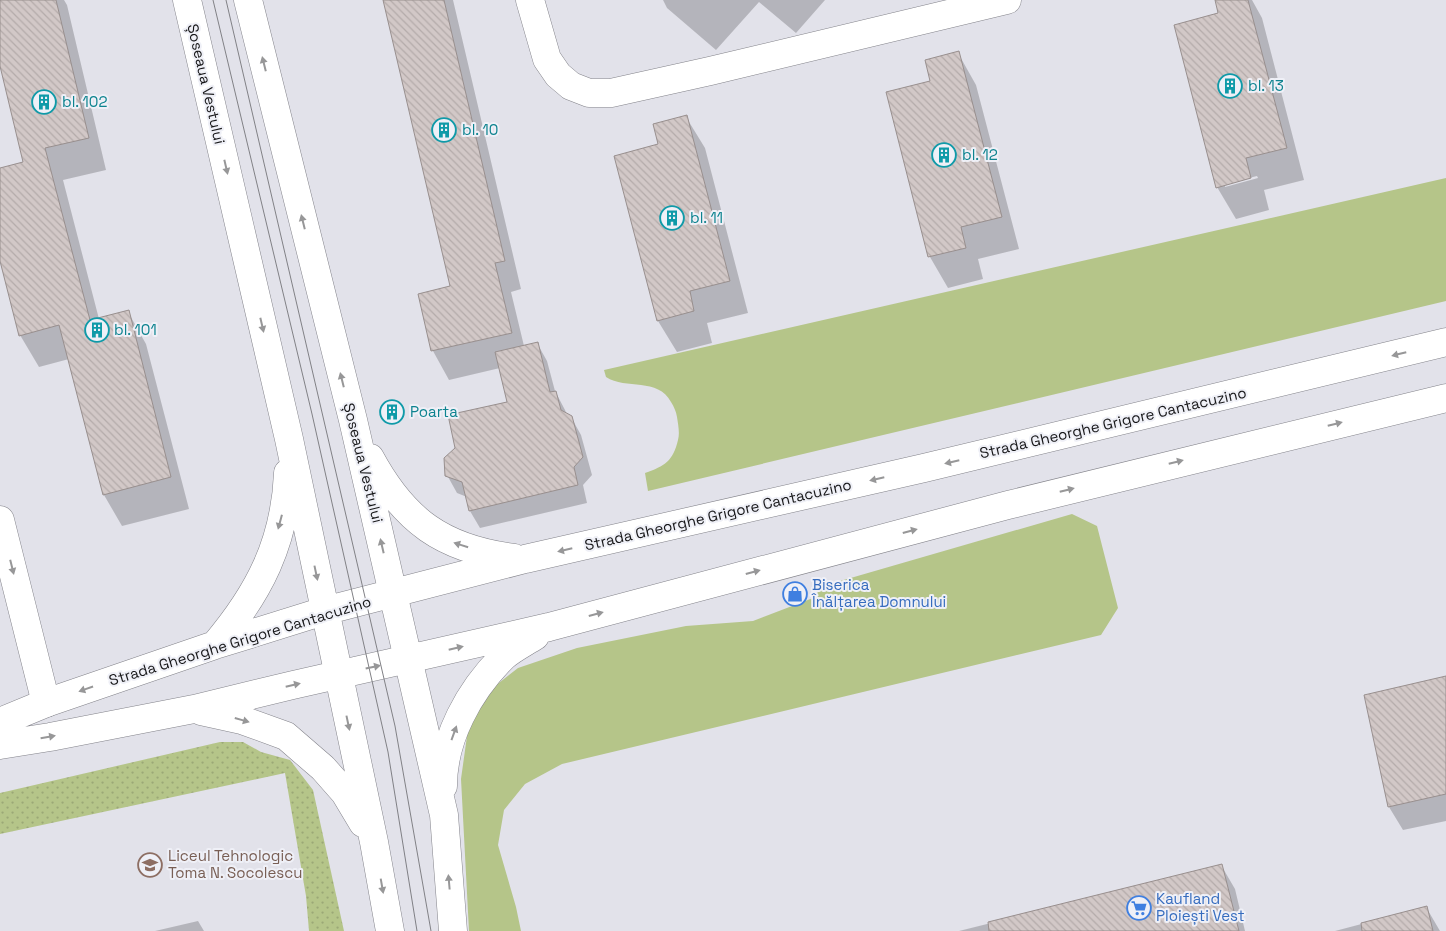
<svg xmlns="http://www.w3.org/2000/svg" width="1446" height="931" font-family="'Space Grotesk',sans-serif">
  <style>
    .grass { fill: url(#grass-dots) }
    .park { fill: #b5c589 }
    .shadow { fill: #0003; fill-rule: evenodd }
    .building { fill: url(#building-back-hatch); stroke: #988f8e }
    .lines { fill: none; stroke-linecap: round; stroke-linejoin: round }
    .minor-casing { stroke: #83838a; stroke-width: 29 }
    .secondary-casing { stroke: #83838a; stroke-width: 29 }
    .minor { stroke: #fff; stroke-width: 28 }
    .secondary { stroke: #fff; stroke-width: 28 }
    .tram { stroke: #808085; stroke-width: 1 }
    .oneway { fill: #979798 }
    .labels { text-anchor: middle; stroke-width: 4; stroke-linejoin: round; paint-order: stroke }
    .street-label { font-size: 15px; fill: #171719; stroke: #eff0f7 }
    .culture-label { font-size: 15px; fill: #0d838f; stroke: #eff0f7; text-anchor: start }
    .shop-label { font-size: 15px; fill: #366cbe; stroke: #eff0f7; text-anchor: start }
    .education-label { font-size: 15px; fill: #785e54; stroke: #eff0f7; text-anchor: start }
  </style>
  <defs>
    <pattern id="grass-dots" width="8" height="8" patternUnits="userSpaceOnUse" patternTransform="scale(1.25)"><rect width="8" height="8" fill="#b5c589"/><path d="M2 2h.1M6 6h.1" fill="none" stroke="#9ba876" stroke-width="1.8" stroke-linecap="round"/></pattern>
    <pattern id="building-back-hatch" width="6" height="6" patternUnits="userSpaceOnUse" patternTransform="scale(1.25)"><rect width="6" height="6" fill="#d2c8c7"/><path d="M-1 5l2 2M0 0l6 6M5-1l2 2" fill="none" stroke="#b4abaa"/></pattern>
  </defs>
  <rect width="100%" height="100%" fill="#e2e2ea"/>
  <path class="grass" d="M 220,742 L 243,742 L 261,752 L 290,760 L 313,790 L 344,931 L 309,931 L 306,896 L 285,773 L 0,834 L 0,793 Z"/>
  <path class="park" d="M 1446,178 L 1446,301 L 648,491 L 645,473 C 665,466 673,461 678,440 C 680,433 678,424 677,417 C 676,411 674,407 671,402 C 658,377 626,390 606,377 L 604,370 Z
    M 1072,514 L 1097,526 L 1118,608 L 1101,635 L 562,764 L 525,784 L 504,810 L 498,845 L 516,907 L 521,931 L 469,931 L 461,779 L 468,729 L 486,693 L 518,668 L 577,648 L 686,626 L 753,621 L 813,598 L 823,586 Z"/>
  <path class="shadow" d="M 0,0 L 64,0 L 67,5 L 106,170 L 63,180 L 99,319 L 128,312 L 146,344 L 189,509 L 122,526 L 104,495 L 69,359 L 39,367 L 20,335 L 0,256 L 0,169 L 25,163 L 0,60 Z
    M 384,0 L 453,0 L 521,289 L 511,292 L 524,346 L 537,343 L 547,361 L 555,391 L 565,410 L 567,415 L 571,417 L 581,435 L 592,475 L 583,485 L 587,503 L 480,528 L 470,511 L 467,497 L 457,493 L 447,475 L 508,403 L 500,368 L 449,380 L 433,351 L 419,295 L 452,287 Z
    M 663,0 L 825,0 L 796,33 L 759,2 L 716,50 L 667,8 Z
    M 1216,0 L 1252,0 L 1262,18 L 1304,180 L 1264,190 L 1269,210 L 1236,219 L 1217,187 L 1220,14 ZM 1257,176 L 1258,178 L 1225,187 L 1225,184 Z
    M 958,53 L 976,85 L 1019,249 L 978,259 L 983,279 L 948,288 L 930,257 L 932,82 Z
    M 686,117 L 705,148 L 748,313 L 707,323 L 712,343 L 677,352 L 658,321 Z
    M 1446,678 L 1446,821 L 1403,830 L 1389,807 Z
    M 1221,865 L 1235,889 L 1245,931 L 959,931 Z
    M 1426,907 L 1440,931 L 1335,931 Z
    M 198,921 L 204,931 L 155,931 Z"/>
  <path class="building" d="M 0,0 L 56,0 L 89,138 L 45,148 L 90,320 L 129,310 L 171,477 L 103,495 L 59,325 L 19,336 L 0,261 L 0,168 L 23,162 L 0,66 Z
    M 383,0 L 444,0 L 505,261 L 495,263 L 512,333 L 431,351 L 418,294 L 450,286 Z
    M 1215,0 L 1248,0 L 1287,148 L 1246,158 L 1251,178 L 1216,188 L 1174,25 L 1218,13 Z
    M 959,51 L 1002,217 L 961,227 L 966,248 L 928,257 L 886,92 L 930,81 L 925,60 Z
    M 687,115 L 730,281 L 690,291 L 694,311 L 657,321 L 614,156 L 658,144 L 653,124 Z
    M 538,342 L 550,392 L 556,391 L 561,410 L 572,416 L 583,457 L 574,467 L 578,485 L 469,511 L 462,482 L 445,476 L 444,458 L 455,448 L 448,415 L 507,402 L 495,352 Z
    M 1446,676 L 1446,794 L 1388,807 L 1364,695 Z
    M 1222,864 L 1239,931 L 989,931 L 988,922 Z
    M 1427,906 L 1433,931 L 1362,931 L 1361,923 Z"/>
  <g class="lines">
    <g class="minor-casing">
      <path id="minor" d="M 530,0 L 547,59 L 558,75 L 571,86 L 589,93 L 611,93 L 710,71 L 1007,0
        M 0,520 L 46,703"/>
    </g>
    <g class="secondary-casing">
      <path id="secondary" d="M 187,0 L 289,439 L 374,842 L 390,931
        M 248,0 L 353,420 L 444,815 L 453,931
        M 370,458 C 404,521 443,549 514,558
        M 215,645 C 259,593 285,543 288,473
        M 201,711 L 242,720 L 286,736 L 323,768 L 345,793 L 363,823
        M 0,722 L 46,703 L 215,645 L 324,611 L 525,559 L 924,468 L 1446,342
        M 0,745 L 50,737 L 194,709 L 293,685 L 549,627 L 1008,505 L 1446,398
        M 443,786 C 443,738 469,691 503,657 C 512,649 524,643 535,636"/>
    </g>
    <use href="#minor" class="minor"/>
    <use href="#secondary" class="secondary"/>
    <path class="tram" d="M 213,0 L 312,414 L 388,752 L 417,931
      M 226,0 L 395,726 L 431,931"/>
  </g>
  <defs><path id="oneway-solid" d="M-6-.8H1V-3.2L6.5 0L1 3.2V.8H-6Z" transform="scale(1.25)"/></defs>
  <g class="oneway">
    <use href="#oneway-solid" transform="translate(264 64) rotate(-104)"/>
    <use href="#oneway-solid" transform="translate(226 167) rotate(77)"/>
    <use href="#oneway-solid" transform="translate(303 222) rotate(-104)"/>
    <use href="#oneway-solid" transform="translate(262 325) rotate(77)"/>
    <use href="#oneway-solid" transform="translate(1399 354) rotate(166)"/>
    <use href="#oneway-solid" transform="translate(342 380) rotate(-104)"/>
    <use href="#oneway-solid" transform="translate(1335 424) rotate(-14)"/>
    <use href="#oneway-solid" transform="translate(952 462) rotate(167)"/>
    <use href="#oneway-solid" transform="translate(1176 462) rotate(-14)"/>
    <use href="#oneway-solid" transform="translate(877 479) rotate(167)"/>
    <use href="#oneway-solid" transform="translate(1067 490) rotate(-14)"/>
    <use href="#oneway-solid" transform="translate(280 522) rotate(105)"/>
    <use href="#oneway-solid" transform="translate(910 531) rotate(-15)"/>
    <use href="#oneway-solid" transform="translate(461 545) rotate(-162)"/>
    <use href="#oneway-solid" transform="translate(382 546) rotate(-103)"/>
    <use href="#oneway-solid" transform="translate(565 550) rotate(167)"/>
    <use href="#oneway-solid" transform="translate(12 567) rotate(76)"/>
    <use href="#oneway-solid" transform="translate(753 572) rotate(-15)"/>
    <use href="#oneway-solid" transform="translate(316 573) rotate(78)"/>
    <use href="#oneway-solid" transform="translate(596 614) rotate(-15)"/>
    <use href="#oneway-solid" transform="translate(456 648) rotate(-13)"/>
    <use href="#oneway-solid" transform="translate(373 667) rotate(-12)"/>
    <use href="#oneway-solid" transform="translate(293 685) rotate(-13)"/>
    <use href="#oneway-solid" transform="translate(86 689) rotate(161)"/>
    <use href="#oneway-solid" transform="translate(242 720) rotate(16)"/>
    <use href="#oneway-solid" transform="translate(348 723) rotate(78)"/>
    <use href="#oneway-solid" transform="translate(454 733) rotate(-70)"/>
    <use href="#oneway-solid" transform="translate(48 737) rotate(-10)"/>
    <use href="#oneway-solid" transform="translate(449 882) rotate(-95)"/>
    <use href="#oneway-solid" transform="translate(382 886) rotate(80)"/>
  </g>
  <defs>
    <g id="building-ring" transform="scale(1.25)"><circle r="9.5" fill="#eff0f7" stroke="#0f9aa8" stroke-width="1.5"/><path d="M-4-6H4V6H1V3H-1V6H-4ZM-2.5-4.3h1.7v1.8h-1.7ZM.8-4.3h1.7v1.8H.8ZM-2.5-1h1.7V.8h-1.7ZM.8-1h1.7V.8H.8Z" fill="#0f9aa8"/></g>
    <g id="shop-ring" transform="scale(1.25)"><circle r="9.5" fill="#eff0f7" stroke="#3f7fe0" stroke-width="1.5"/><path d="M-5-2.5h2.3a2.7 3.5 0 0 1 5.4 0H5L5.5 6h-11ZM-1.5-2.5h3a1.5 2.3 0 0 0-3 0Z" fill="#3f7fe0"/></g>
    <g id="school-ring" transform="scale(1.25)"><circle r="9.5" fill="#eff0f7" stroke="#8d6e63" stroke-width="1.5"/><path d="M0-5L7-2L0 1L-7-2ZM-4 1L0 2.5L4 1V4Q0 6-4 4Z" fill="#8d6e63"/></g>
    <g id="supermarket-ring" transform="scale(1.25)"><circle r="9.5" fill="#eff0f7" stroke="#3f7fe0" stroke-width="1.5"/><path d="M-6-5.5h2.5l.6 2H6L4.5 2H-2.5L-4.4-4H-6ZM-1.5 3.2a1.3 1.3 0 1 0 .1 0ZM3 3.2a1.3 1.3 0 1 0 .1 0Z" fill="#3f7fe0"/></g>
  </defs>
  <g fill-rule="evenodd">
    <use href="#building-ring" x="1230" y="86"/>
    <use href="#building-ring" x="44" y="102"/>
    <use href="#building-ring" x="444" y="130"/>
    <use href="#building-ring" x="944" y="155"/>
    <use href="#building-ring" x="672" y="218"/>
    <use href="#building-ring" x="97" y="330"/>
    <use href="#building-ring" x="392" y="412"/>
    <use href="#shop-ring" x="795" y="594"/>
    <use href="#school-ring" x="150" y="865"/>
    <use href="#supermarket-ring" x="1139" y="908"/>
  </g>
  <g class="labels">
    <g class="street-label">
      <text transform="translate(206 84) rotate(77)" y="5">Șoseaua Vestului</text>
      <text transform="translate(1113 423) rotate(-13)" y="5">Strada Gheorghe Grigore Cantacuzino</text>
      <text transform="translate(363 463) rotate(76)" y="5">Șoseaua Vestului</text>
      <text transform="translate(718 515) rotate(-13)" y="5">Strada Gheorghe Grigore Cantacuzino</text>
      <text transform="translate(240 641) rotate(-17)" y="5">Strada Gheorghe Grigore Cantacuzino</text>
    </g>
    <g class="culture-label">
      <text x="1248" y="91">bl. 13</text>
      <text x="62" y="107">bl. 102</text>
      <text x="462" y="135">bl. 10</text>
      <text x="962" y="160">bl. 12</text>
      <text x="690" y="223">bl. 11</text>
      <text x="114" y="335">bl. 101</text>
      <text x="410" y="417">Poarta</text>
    </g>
    <g class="shop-label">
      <text x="812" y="590">Biserica<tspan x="812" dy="17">Înălțarea Domnului</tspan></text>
      <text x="1156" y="904">Kaufland<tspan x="1156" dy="17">Ploiești Vest</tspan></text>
    </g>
    <g class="education-label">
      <text x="168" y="861">Liceul Tehnologic<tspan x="168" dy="17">Toma N. Socolescu</tspan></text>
    </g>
  </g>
</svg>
